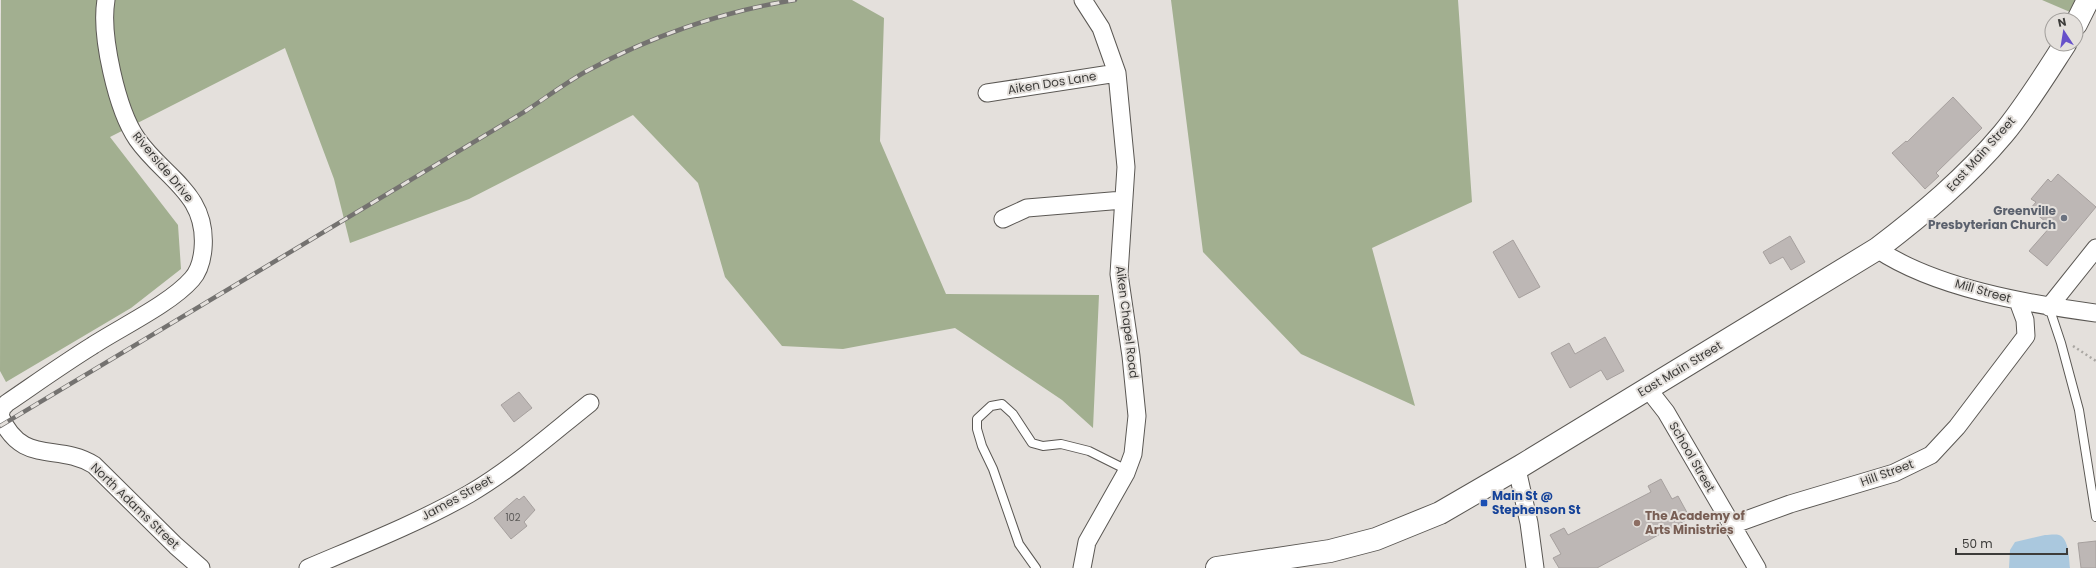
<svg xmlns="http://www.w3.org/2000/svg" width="2096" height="568" font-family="Poppins,sans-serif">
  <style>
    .forest { fill: #a2af90 }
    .water { fill: #aac8de }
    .building { fill: #bdb7b5; stroke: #a6a09e }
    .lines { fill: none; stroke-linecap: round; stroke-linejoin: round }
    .lane-casing { stroke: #5b5854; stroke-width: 10 }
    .street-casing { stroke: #5b5854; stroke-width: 19 }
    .secondary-casing { stroke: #5b5854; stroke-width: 24 }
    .path { stroke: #a9a6a2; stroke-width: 2.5; stroke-dasharray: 2 3; stroke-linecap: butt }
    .lane { stroke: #fff; stroke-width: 8 }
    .street { stroke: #fff; stroke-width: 17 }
    .secondary { stroke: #fff; stroke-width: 22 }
    .rail-casing { stroke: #747270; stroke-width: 4.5 }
    .rail { stroke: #e4e0dc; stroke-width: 3; stroke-dasharray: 9; stroke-linecap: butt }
    .worship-dot { fill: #6b7280; stroke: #e4e0dc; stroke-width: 1.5 }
    .transit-dot { fill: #1a4fb4; stroke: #e4e0dc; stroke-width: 1.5 }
    .education-dot { fill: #8d6e63; stroke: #e4e0dc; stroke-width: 1.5 }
    .labels { text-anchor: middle; stroke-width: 4; stroke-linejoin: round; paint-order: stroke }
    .number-label { font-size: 10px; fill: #5d5b59 }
    .street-label { font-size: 12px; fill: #3d3c3a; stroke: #e4e0dc }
    .worship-label { font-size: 12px; font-weight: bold; fill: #5b616d; stroke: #e4e0dc; text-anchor: end }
    .transit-label { font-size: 12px; font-weight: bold; fill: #164399; stroke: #e4e0dc; text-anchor: start }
    .education-label { font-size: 12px; font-weight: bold; fill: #785e54; stroke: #e4e0dc; text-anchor: start }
  </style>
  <rect width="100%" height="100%" fill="#e4e0dc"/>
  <path class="forest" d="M 1,0 L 852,0 L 884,18 L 880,141 L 946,294 L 1099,295 L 1093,428 L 1062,400 L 955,328 L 843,349 L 782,346 L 725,277 L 698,183 L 633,115 L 469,199 L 350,243 L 334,179 L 285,48 L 110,137 L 178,225 L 181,269 L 131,308 L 6,382 L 0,371 Z
    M 1171,0 L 1458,0 L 1472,202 L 1372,248 L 1415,406 L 1301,354 L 1203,252 Z
    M 2042,0 L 2076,0 L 2070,12 Z"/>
  <path class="water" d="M 2045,535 C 2049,535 2055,534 2059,535 C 2069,538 2069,559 2070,568 L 2009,568 L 2010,550 L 2015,542 Z"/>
  <path class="building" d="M 1953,97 L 1982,128 L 1936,173 L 1939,176 L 1925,189 L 1892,153 L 1906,141 L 1907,142 Z
    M 2058,174 L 2096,207 L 2047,266 L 2029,251 L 2051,226 L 2030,209 L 2036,202 L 2031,199 L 2048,179 L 2051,182 Z
    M 1790,236 L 1805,262 L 1791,270 L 1783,257 L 1770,264 L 1763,252 Z
    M 1513,240 L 1540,287 L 1519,298 L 1493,252 Z
    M 1605,337 L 1624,371 L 1607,380 L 1601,370 L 1570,388 L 1551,353 L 1569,343 L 1575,354 Z
    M 519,392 L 532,408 L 514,422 L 501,405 Z
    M 1661,479 L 1672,499 L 1678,496 L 1690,518 L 1597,568 L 1559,568 L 1553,558 L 1561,554 L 1550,535 L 1564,528 L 1568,535 L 1651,492 L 1648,486 Z
    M 524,496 L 535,510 L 524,522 L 527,526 L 511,539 L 494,518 L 517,498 L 519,500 Z
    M 2096,541 L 2096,568 L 2081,568 L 2078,543 Z"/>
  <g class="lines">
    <g class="lane-casing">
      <path id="lane" d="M 2049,307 L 2061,343 L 2079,410 L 2096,517
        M 1036,568 L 1019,544 L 993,469 L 982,446 L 977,429 L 977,419 L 991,406 L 1002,404 L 1013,414 L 1032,443 L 1043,446 L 1061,444 L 1089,451 L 1127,470"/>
    </g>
    <g class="street-casing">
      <path id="street" d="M 106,0 C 100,35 117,110 137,139 C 164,178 208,193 203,249 C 202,260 200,270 192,279 C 170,304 121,327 92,346 C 63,364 35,384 7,403 L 2,408 L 0,416 C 23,467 57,442 94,465 L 176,546 L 201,568
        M 987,93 L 1117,73
        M 1003,219 L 1027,208 L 1123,200
        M 1877,249 C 1935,288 2028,304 2096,313
        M 2049,307 L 2096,248
        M 1648,389 L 1666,412 L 1757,568
        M 1517,469 L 1529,523 L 1535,568
        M 1732,525 L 1790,504 L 1894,473 L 1931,455 L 1957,427 L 2026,336 L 2025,320 L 2018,301
        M 308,568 C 362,545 418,523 469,494 C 512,469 551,434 590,403
        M 1082,568 L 1087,542 L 1126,473 L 1133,454 L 1137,416 L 1131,356 L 1119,274 L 1126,167 L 1117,73 L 1101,28 L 1083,0"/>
    </g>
    <g class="secondary-casing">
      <path id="secondary" d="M 2076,24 L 2088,0
        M 1217,568 L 1330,551 L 1376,539 L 1440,513 L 1521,466 L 1877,249 C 1923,214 1966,178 2003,134 C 2026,106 2045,75 2065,44"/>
    </g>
    <path class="path" d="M 2073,346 L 2096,361"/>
    <use href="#lane" class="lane"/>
    <use href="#street" class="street"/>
    <use href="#secondary" class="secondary"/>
    <g class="rail-casing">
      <path id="rail" d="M 0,426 L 524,112 C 544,99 564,84 585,72 C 649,37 723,11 795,0"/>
    </g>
    <use href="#rail" class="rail"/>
  </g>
  <circle class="worship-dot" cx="2064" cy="218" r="4"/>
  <rect class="transit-dot" x="1480" y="499" width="8" height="8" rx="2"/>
  <circle class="education-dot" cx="1637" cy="523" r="4"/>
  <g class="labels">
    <g class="number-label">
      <text x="513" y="521">102</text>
    </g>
    <g class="street-label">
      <text transform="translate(1052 83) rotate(-9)" y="4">Aiken Dos Lane</text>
      <text transform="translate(1981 154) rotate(-48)" y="4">East Main Street</text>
      <text transform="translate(163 167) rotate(50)" y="4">Riverside Drive</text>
      <text transform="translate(1983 291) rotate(16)" y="4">Mill Street</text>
      <text transform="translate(1127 322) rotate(83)" y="4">Aiken Chapel Road</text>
      <text transform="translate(1680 369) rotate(-31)" y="4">East Main Street</text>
      <text transform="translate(1692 457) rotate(60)" y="4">School Street</text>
      <text transform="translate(1887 473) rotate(-20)" y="4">Hill Street</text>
      <text transform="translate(457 498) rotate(-29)" y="4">James Street</text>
      <text transform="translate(135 506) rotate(44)" y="4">North Adams Street</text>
    </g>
    <g class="worship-label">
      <text x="2056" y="215">Greenville<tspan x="2056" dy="14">Presbyterian Church</tspan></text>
    </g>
    <g class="transit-label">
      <text x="1492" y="500">Main St @<tspan x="1492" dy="14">Stephenson St</tspan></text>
    </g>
    <g class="education-label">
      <text x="1645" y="520">The Academy of<tspan x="1645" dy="14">Arts Ministries</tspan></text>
    </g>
  </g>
  <g transform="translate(2064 32) rotate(348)"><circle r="19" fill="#e4e0dc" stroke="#a19e9b"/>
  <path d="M0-3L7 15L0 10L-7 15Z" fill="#6751ca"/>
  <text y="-6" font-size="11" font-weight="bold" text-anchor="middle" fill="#3d3c3a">N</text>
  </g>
  <path d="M1956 548v6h111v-6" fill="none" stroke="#3d3c3a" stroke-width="2"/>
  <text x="1962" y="548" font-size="12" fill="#3d3c3a" stroke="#e4e0dc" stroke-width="3" paint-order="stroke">50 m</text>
</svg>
